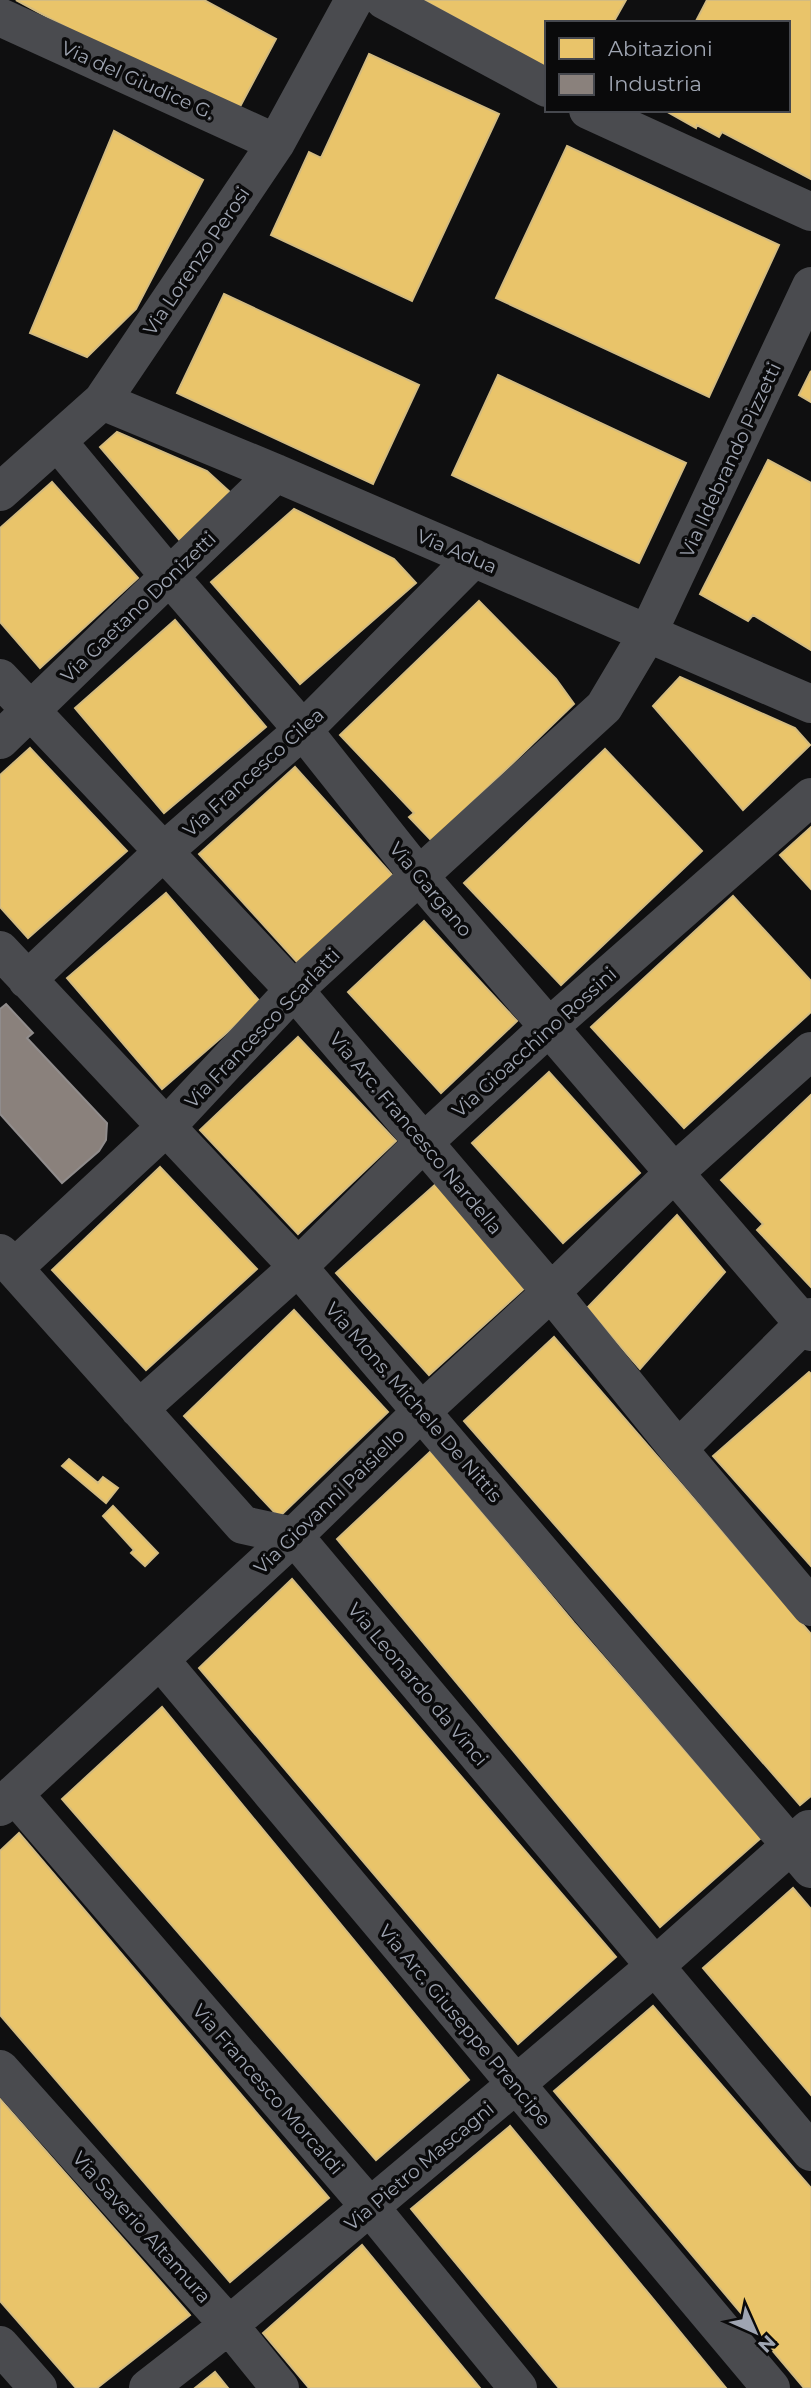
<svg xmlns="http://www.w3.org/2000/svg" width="811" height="2388" font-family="Montserrat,sans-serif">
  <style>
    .homes { fill: #e9c46a; stroke: #d3bb80; stroke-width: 2 }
    .industry { fill: #8a817c; stroke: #908c8c; stroke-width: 2 }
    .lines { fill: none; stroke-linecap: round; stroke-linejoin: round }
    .minor { stroke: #4a4b4f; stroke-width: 38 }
    .labels { text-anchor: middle; stroke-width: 7; stroke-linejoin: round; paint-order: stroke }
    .street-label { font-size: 19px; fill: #9fa5b2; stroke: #0a0a0b }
  </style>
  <rect width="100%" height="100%" fill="#0f0f10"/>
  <path class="homes" d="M 16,0 L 204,0 L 276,39 L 234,118 Z
    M 423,0 L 626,0 L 613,23 L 547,23 L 547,68 Z
    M 707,0 L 811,0 L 811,179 L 722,132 L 719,137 L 697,125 L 696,128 L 664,110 L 788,110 L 788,23 L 695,23 Z
    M 369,54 L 499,114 L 412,301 L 271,235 L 309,152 L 321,158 Z
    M 114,131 L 203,180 L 136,309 L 87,357 L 30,333 Z
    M 567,146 L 779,245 L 709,397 L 496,298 Z
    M 224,294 L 419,385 L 373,484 L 177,393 Z
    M 811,371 L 811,402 L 799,395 Z
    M 498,375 L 686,463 L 639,563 L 452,475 Z
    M 117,432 L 207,471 L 231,493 L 182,543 L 100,447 Z
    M 768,460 L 811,483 L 811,650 L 753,615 L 748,621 L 700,594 Z
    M 52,482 L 138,578 L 40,668 L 0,622 L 0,528 Z
    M 294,509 L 394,559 L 416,583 L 300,684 L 211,582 Z
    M 479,601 L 556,679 L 574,704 L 432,841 L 409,817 L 414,813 L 340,735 Z
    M 175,620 L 266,727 L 164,813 L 75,708 Z
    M 680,677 L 795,728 L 810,745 L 743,810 L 653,706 Z
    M 30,748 L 127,851 L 28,938 L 0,907 L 0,775 Z
    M 605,749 L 702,851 L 561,985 L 464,883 Z
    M 295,767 L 393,876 L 298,963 L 199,854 Z
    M 811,827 L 811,889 L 780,855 Z
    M 166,893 L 261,1003 L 162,1089 L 67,978 Z
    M 733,896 L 811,981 L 811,1012 L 684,1128 L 591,1027 Z
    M 424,921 L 517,1021 L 441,1093 L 348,992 Z
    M 298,1037 L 396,1141 L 298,1234 L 200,1130 Z
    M 549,1072 L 640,1173 L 563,1243 L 472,1143 Z
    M 811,1095 L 811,1287 L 757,1230 L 763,1224 L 721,1180 Z
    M 160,1167 L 257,1269 L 146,1370 L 52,1270 Z
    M 436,1184 L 527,1286 L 429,1375 L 336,1273 Z
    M 677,1215 L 725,1272 L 640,1369 L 587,1308 Z
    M 294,1310 L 388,1412 L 279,1517 L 184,1416 Z
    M 554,1337 L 811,1634 L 811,1796 L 800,1805 L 464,1421 Z
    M 809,1372 L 811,1374 L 811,1566 L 713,1456 Z
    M 431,1451 L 574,1623 L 761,1838 L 660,1927 L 337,1539 Z
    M 69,1459 L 98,1483 L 103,1477 L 118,1488 L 106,1503 L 62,1466 Z
    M 113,1506 L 158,1553 L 145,1566 L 131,1553 L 134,1550 L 103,1516 Z
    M 292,1579 L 616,1957 L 518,2044 L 199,1668 Z
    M 162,1707 L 469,2080 L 376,2160 L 62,1799 Z
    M 19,1833 L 329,2198 L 230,2282 L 0,2015 L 0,1851 Z
    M 793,1888 L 811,1909 L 811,2095 L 703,1968 Z
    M 653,2006 L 811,2188 L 811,2388 L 804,2388 L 554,2091 Z
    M 0,2099 L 190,2315 L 97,2388 L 76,2388 L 0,2301 Z
    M 510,2126 L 649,2294 L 726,2388 L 559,2388 L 411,2209 Z
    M 362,2245 L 480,2388 L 309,2388 L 263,2333 Z
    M 215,2372 L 228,2388 L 195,2388 Z"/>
  <path class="industry" d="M 6,1004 L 33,1033 L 27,1038 L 107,1123 L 106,1140 L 99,1151 L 62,1183 L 0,1114 L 0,1009 Z"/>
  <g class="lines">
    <path class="minor" d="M 384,0 L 547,88
      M 0,17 L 276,143
      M 588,110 L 811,212
      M 102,401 L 276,473 L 811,704
      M 57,441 L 170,577 L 303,730 L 419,876 L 811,1332
      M 0,492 L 102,401 L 276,143 L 354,0
      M 0,678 L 294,990 L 551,1292 L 678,1449 L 811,1607
      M 0,740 L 276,473
      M 0,950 L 298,1267 L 811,1869
      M 27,980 L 164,851 L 303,730 L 474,558
      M 0,1253 L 243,1525 L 294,1536 L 811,2152
      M 14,1268 L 166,1127 L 294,990 L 604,707 L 648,633 L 811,286
      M 139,1409 L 298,1267 L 423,1143 L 549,1027 L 811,797
      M 678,1449 L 811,1317
      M 161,1661 L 771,2388
      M 14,1794 L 370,2207 L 518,2388
      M 0,1807 L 294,1536 L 423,1410 L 551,1292 L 674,1173 L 811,1051
      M 0,2069 L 229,2325 L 280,2388
      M 0,2345 L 38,2388
      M 148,2388 L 229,2325 L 515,2085 L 654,1967 L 809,1829"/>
  </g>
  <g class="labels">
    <g class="street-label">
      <text transform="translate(138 80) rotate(24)" y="7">Via del Giudice G.</text>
      <text transform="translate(196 261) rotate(-56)" y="7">Via Lorenzo Perosi</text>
      <text transform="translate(730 460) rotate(-65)" y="7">Via Ildebrando Pizzetti</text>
      <text transform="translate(457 551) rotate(23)" y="7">Via Adua</text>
      <text transform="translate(138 607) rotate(-44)" y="7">Via Gaetano Donizetti</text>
      <text transform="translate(253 772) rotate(-42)" y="7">Via Francesco Cilea</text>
      <text transform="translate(431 889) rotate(50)" y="7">Via Gargano</text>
      <text transform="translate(262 1028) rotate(-46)" y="7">Via Francesco Scarlatti</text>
      <text transform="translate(534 1042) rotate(-42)" y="7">Via Gioacchino Rossini</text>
      <text transform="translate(416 1133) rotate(50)" y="7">Via Arc. Francesco Nardella</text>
      <text transform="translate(414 1402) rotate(49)" y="7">Via Mons. Michele De Nittis</text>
      <text transform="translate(329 1501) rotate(-44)" y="7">Via Giovanni Paisiello</text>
      <text transform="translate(418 1684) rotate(50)" y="7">Via Leonardo da Vinci</text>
      <text transform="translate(465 2025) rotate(50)" y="7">Via Arc. Giuseppe Prencipe</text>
      <text transform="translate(268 2089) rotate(49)" y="7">Via Francesco Morcaldi</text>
      <text transform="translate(419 2166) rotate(-40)" y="7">Via Pietro Mascagni</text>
      <text transform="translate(142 2227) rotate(48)" y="7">Via Saverio Altamura</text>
    </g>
  </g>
  <rect x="545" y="21" width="245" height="91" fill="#0a0a0b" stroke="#46484e" stroke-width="2"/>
  <rect x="559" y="38" width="35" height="21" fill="#e9c46a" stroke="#46484e" stroke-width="2"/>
  <text x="608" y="56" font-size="21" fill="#9fa5b2">Abitazioni</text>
  <rect x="559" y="74" width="35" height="21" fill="#8a817c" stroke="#46484e" stroke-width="2"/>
  <text x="608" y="91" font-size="21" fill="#9fa5b2">Industria</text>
  <g transform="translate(755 2332) rotate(135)" stroke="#0a0a0b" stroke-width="5" paint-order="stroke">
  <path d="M0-5L12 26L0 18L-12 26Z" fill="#9fa5b2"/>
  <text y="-10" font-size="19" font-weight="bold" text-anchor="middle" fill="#9fa5b2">N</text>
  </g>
</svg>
